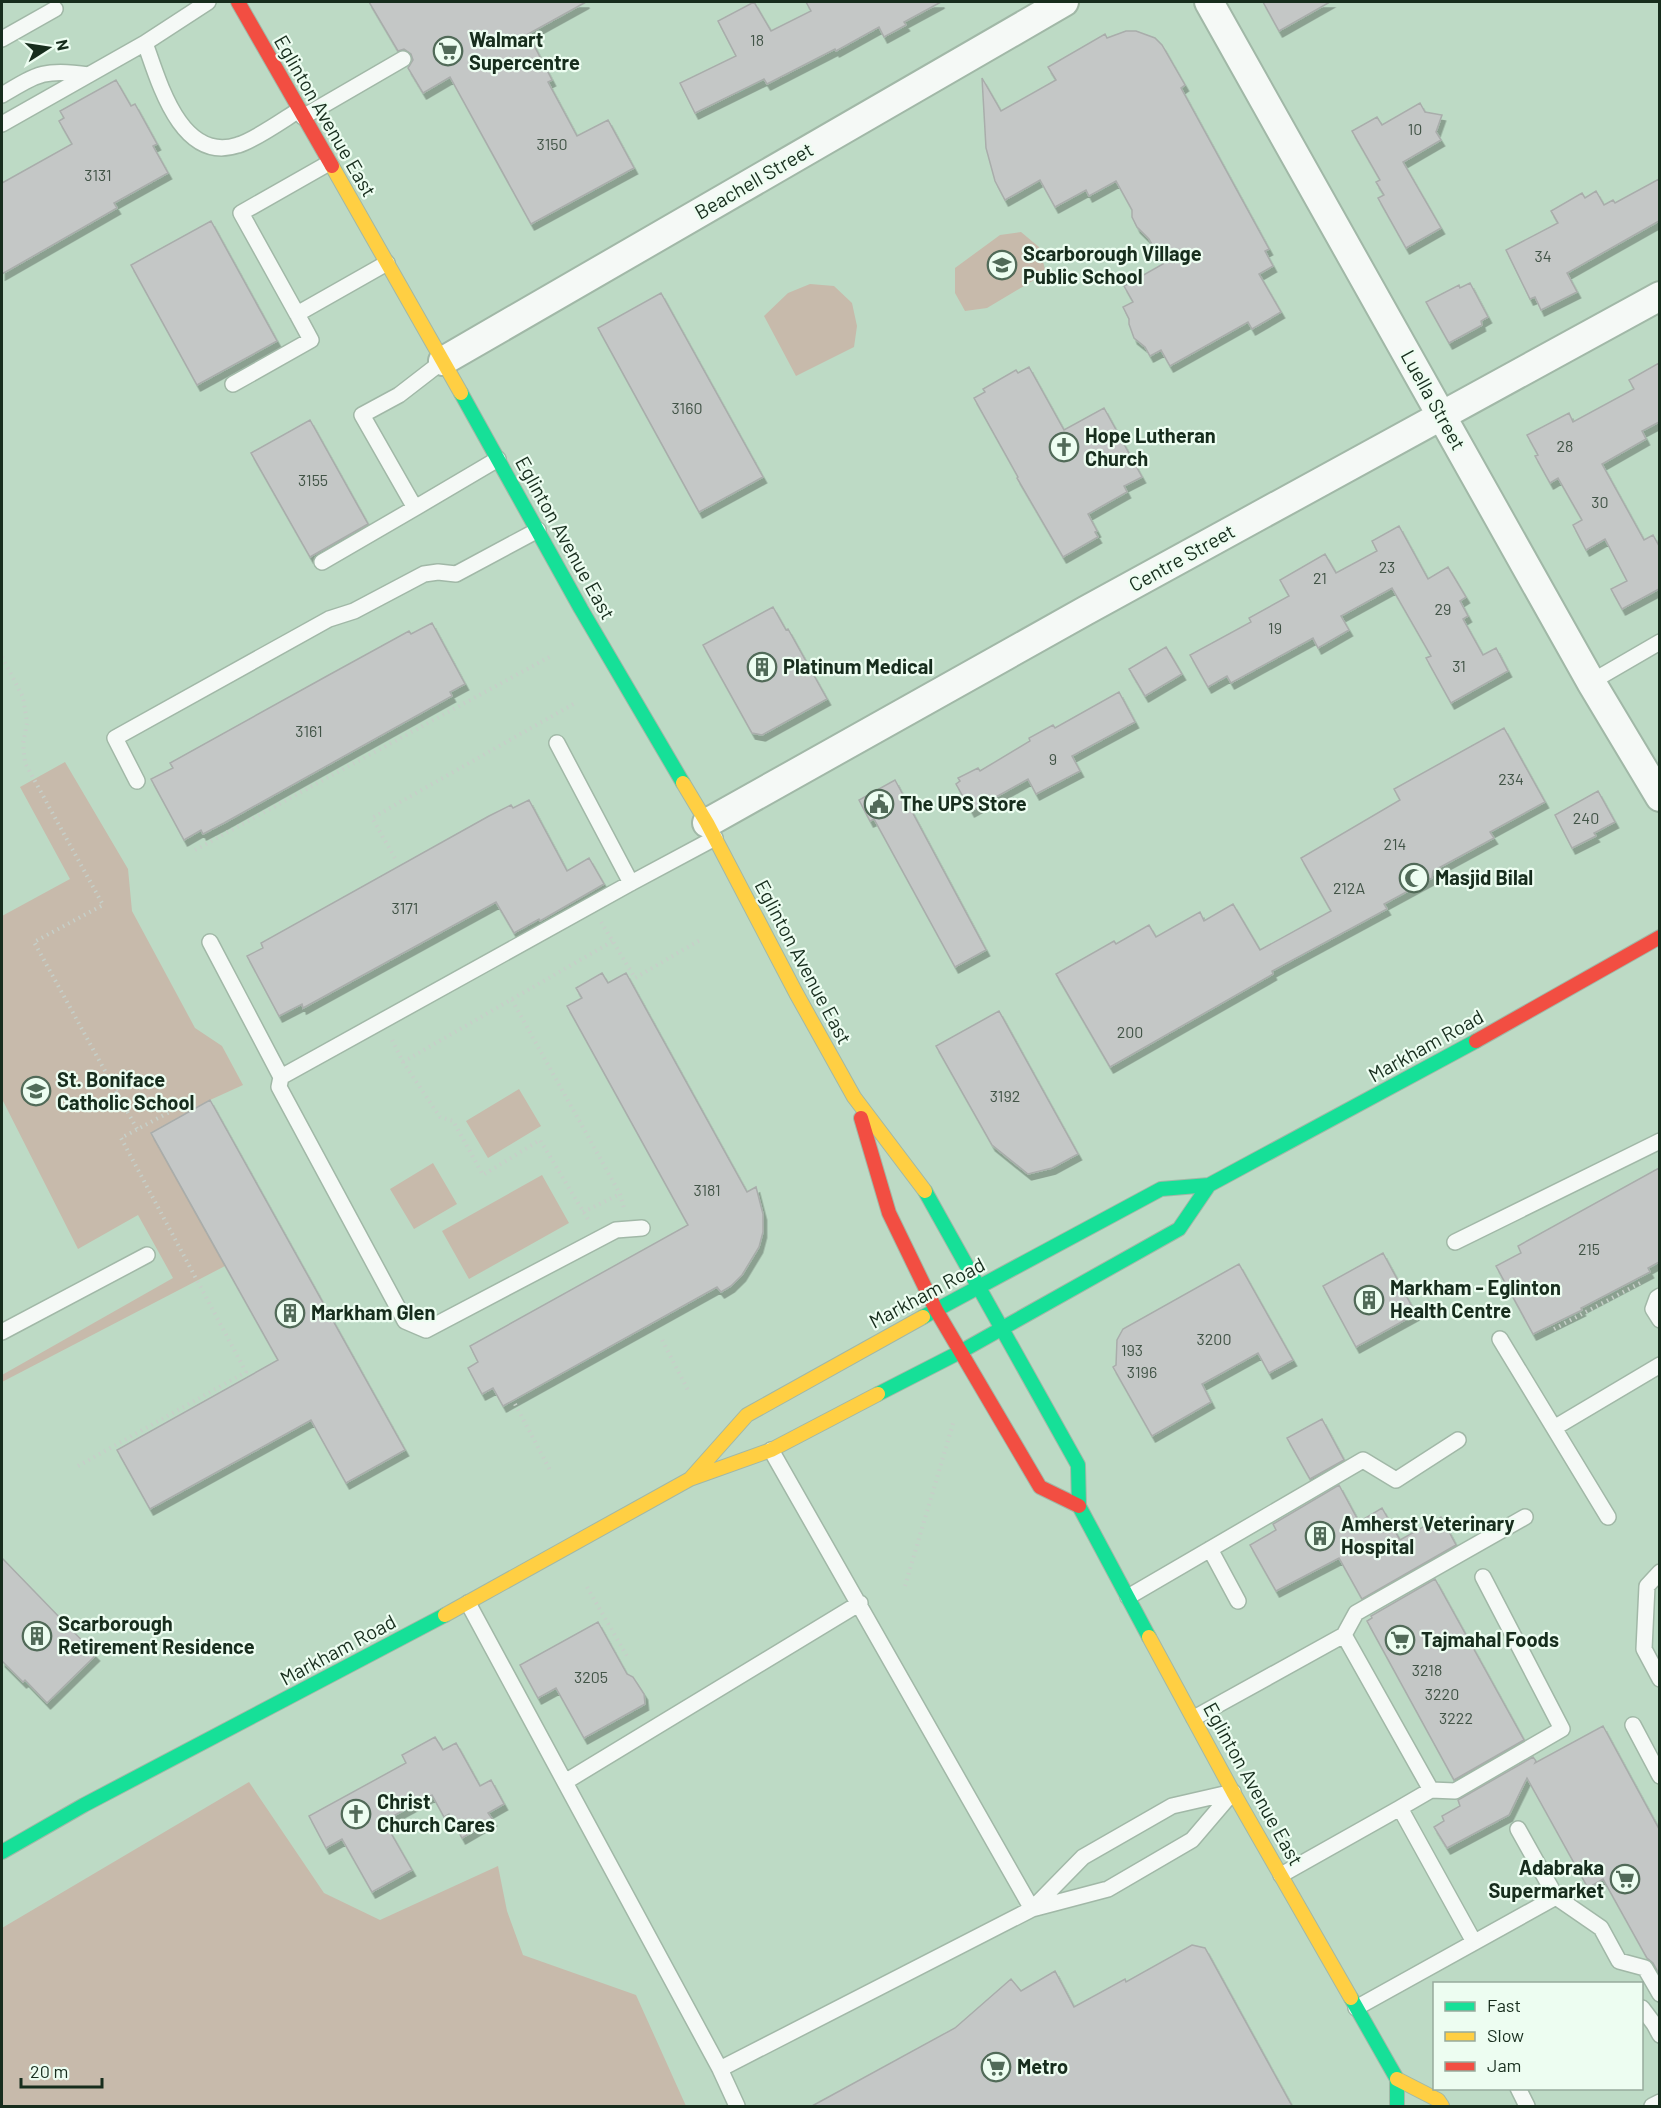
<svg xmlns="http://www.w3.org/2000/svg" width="1661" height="2108" font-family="Barlow,sans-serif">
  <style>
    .green { fill: #c7baab }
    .building { fill: #c4c7c6; stroke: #a9adab; stroke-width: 1.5; filter: url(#shadow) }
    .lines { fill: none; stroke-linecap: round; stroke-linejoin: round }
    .lane-casing { stroke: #a1b8a7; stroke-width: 18 }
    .street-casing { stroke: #a1b8a7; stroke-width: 32 }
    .fast-casing { stroke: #a1b8a7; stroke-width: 16 }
    .slow-casing { stroke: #a1b8a7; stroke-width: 16 }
    .jam-casing { stroke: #a1b8a7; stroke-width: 16 }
    .path { stroke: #c6cfc8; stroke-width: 4; stroke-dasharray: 1.5 4.5; stroke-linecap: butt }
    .lane { stroke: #f5f9f6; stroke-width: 15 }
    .street { stroke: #f5f9f6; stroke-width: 28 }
    .fast { stroke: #16e098; stroke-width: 14 }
    .slow { stroke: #ffcf43; stroke-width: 14 }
    .jam { stroke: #f24e42; stroke-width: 14 }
    .labels { text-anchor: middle; stroke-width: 4.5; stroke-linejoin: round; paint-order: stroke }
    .number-label { font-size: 16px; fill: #425447 }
    .poi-label { font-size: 20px; font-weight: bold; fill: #172d1d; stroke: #edfdf1; text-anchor: start }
    .street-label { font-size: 20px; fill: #172d1d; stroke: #edfdf1 }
  </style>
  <defs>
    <filter id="shadow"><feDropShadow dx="3.5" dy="6" stdDeviation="0" flood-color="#0004"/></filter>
  </defs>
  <rect width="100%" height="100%" fill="#bddac5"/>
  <path class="green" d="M 1021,232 L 1039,247 L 1046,273 L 987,308 L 965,311 L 955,293 L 955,268 L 1000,235 Z
    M 810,284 L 834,286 L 852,303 L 857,326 L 854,347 L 796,376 L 764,316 L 788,293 Z
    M 65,762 L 128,869 L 132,911 L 195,1028 L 222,1046 L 243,1085 L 210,1100 L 151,1133 L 225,1266 L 2,1382 L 2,1375 L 173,1278 L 138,1215 L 78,1249 L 2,1099 L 2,916 L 70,879 L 20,787 Z
    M 519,1089 L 541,1126 L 488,1158 L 466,1121 Z
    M 433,1163 L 457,1204 L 414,1229 L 390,1189 Z
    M 542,1175 L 569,1223 L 469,1279 L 442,1231 Z
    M 249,1782 L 324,1893 L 380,1920 L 498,1866 L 507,1911 L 523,1955 L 636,1995 L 686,2106 L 2,2106 L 2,1928 Z"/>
  <path class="building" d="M 369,2 L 586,2 L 528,34 L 552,80 L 548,82 L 577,136 L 608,120 L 634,168 L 531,224 L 450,77 L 423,93 L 408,68 L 413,60 L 411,54 L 404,49 L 398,51 Z
    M 754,2 L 771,31 L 811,11 L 806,2 L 941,2 L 904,22 L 906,25 L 884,37 L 879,27 L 836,51 L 835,49 L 767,84 L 764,79 L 695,113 L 680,83 L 736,56 L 718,21 Z
    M 1263,2 L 1330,2 L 1279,31 Z
    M 1126,31 L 1136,31 L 1155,38 L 1162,45 L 1185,85 L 1181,88 L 1269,249 L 1265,251 L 1273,266 L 1259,274 L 1281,312 L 1252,329 L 1248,322 L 1170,366 L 1161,350 L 1150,356 L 1145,347 L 1134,338 L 1129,324 L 1129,319 L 1123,307 L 1133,302 L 1124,286 L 1163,264 L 1149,239 L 1137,227 L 1132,217 L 1132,210 L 1116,181 L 1089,196 L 1086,190 L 1055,207 L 1040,180 L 1005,200 L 995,181 L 986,148 L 982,78 L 1001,111 L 1056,80 L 1048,67 L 1105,34 L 1107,38 Z
    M 116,80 L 131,106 L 135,104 L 157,144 L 153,146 L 168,173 L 114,203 L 117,208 L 2,274 L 2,183 L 72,144 L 59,121 L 64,118 L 60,111 Z
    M 1420,103 L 1425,112 L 1442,115 L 1436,132 L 1441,140 L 1403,162 L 1441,228 L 1406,248 L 1378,198 L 1384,195 L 1376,182 L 1380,180 L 1352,131 L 1377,117 L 1382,125 Z
    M 1659,179 L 1659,221 L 1567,273 L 1577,292 L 1541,310 L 1535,297 L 1530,299 L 1506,250 L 1558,223 L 1551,211 L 1582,193 L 1585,198 L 1596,191 L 1604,205 L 1613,200 L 1615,203 Z
    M 211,221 L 277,341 L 197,385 L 131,265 Z
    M 1470,283 L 1488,317 L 1481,321 L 1482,325 L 1449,343 L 1426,302 L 1459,285 L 1460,288 Z
    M 661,293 L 763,477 L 699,512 L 598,328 Z
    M 1659,363 L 1659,422 L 1642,431 L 1646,439 L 1602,464 L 1644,540 L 1653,535 L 1659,546 L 1659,589 L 1622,609 L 1611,589 L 1627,581 L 1605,539 L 1586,550 L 1573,525 L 1582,520 L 1558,478 L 1550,483 L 1535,456 L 1538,455 L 1527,435 L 1569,413 L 1573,422 L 1634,389 L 1629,380 Z
    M 1029,367 L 1064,430 L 1104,408 L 1142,477 L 1124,486 L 1127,492 L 1088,514 L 1097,531 L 1095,532 L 1098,537 L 1063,557 L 1017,478 L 1018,477 L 974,398 L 985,392 L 983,389 L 1016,370 L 1018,373 Z
    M 310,420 L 368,524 L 310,557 L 251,453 Z
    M 1399,526 L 1428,579 L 1448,567 L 1466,597 L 1460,601 L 1468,616 L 1463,619 L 1483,655 L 1496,648 L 1508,671 L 1451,703 L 1426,658 L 1431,656 L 1392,588 L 1341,616 L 1349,630 L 1318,648 L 1313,638 L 1231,683 L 1227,676 L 1208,687 L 1190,655 L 1251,622 L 1249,618 L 1289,596 L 1280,580 L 1325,554 L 1336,573 L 1377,551 L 1372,541 Z
    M 773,607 L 786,630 L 788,629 L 827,699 L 762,735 L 752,733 L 703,645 Z
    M 432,623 L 465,684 L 450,692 L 452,696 L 224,823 L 203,834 L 201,830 L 184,840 L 151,779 L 173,768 L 170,763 L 327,676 L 409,631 L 411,634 Z
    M 1166,647 L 1182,674 L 1145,696 L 1129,669 Z
    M 1119,692 L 1135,722 L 1072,756 L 1080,771 L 1036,794 L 1028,779 L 971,811 L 956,784 L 960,781 L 958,778 L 978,768 L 980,771 L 1030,741 L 1029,738 L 1053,725 L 1055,728 Z
    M 1504,728 L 1545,802 L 1490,832 L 1494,838 L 1433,871 L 1432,878 L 1384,904 L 1387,909 L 1272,971 L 1273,974 L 1110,1067 L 1056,974 L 1114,941 L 1116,944 L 1149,925 L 1156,937 L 1200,912 L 1204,921 L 1233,904 L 1260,950 L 1331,911 L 1301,858 L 1400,800 L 1394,789 Z
    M 895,780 L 986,950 L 955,967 L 874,819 L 870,821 L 859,800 Z
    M 1598,791 L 1615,822 L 1594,833 L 1596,836 L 1572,848 L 1555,815 Z
    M 529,800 L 567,871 L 589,858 L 604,884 L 540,921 L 539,919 L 514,933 L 496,902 L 303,1008 L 302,1004 L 279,1016 L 247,956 L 263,948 L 261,943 L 489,816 L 511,805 L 513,808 Z
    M 602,973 L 608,983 L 626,973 L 747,1192 L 756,1187 L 763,1214 L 763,1232 L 759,1247 L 742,1275 L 731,1286 L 721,1292 L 717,1287 L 503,1406 L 493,1388 L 482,1394 L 468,1368 L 478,1362 L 470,1346 L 688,1225 L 567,1006 L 582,998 L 576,988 Z
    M 999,1011 L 1078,1154 L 1052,1168 L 1028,1174 L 992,1145 L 936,1046 Z
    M 210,1100 L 405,1450 L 346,1483 L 311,1420 L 150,1509 L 117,1450 L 278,1360 L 151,1133 Z
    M 1659,1168 L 1659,1262 L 1648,1268 L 1650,1272 L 1581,1308 L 1582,1310 L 1533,1334 L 1496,1266 L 1521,1253 L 1518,1246 Z
    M 1383,1253 L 1416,1314 L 1356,1347 L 1323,1286 Z
    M 1239,1264 L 1293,1360 L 1269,1373 L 1258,1353 L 1202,1384 L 1211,1402 L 1152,1436 L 1113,1367 L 1116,1365 L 1117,1340 L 1123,1329 Z
    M 1322,1419 L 1344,1460 L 1310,1479 L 1287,1438 Z
    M 1339,1485 L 1359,1522 L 1382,1508 L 1400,1540 L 1441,1517 L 1456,1545 L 1362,1599 L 1339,1558 L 1276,1591 L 1250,1545 L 1276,1530 L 1273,1524 Z
    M 2,1558 L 96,1655 L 47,1703 L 25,1680 L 23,1682 L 2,1661 Z
    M 1435,1579 L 1524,1740 L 1454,1780 L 1367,1621 L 1372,1618 L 1371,1616 Z
    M 598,1622 L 627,1674 L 633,1677 L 644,1694 L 645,1704 L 584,1738 L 556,1688 L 538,1698 L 520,1665 Z
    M 1603,1726 L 1659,1829 L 1659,1974 L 1653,1963 L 1647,1958 L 1603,1879 L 1588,1888 L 1527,1778 L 1509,1815 L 1447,1848 L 1434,1827 L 1444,1821 L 1442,1816 L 1460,1806 L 1458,1800 L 1533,1757 L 1536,1761 L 1535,1763 Z
    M 435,1737 L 443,1750 L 456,1743 L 480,1786 L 491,1780 L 504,1804 L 488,1813 L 493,1820 L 462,1838 L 449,1814 L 444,1817 L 432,1795 L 384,1821 L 412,1870 L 372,1892 L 342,1839 L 326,1848 L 309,1816 L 406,1763 L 402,1755 Z
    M 1192,1945 L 1205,1948 L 1292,2106 L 812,2106 L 955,2028 L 1011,1979 L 1021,1991 L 1055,1971 L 1074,2007 L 1125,1979 L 1126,1982 Z"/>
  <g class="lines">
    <g class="lane-casing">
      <path id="lane" d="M 2,39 L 55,9
        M 145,43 C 159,82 181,164 238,145 C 255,140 283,120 299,110
        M 2,95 C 37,74 46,68 88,75
        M 303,117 L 403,59
        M 2,124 L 145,43 L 208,2
        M 329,163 L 241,213 L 297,314 L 387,263
        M 443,361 L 399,395 L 362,415 L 415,508 L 498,459
        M 233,384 L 311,340 L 297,314
        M 322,562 L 415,508
        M 1591,682 L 1660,642
        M 557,743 L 631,883
        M 137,781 L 115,738 L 329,619 L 354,611 L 424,574 L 438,572 L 456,574 L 538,530
        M 210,942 L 281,1077
        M 642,1228 L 616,1230 L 426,1330 L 405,1321 L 279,1087 L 281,1077 L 631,883 L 715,838
        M 1455,1242 L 1660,1141
        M 1660,1296 L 1657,1298 L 1653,1309 L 1660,1320
        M 2,1332 L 147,1255
        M 1500,1339 L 1608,1517
        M 1554,1428 L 1660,1365
        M 771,1450 L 1032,1909
        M 1210,1549 L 1238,1601
        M 1660,1572 L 1647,1586 L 1644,1649 L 1660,1679
        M 1128,1597 L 1363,1460 L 1396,1480 L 1458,1440
        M 468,1603 L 720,2069 L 737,2106
        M 1344,1635 L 1356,1613 L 1525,1517
        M 1194,1718 L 1344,1635 L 1431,1790 L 1400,1808
        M 1633,1725 L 1660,1776
        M 565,1782 L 860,1603
        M 1431,1790 L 1455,1791 L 1562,1729 L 1483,1577
        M 1281,1875 L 1400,1808 L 1474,1942
        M 1556,1897 L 1601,1928 L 1619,1961 L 1645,1968 L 1660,1994
        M 1032,1909 L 1083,1857 L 1172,1806 L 1233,1792
        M 1356,2008 L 1556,1897 L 1518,1829
        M 1642,2008 L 1654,2024 L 1660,2035
        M 720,2069 L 1032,1909 L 1108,1889 L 1192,1840 L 1233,1792
        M 1518,2088 L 1527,2106
        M 1652,2106 L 1660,2102"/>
    </g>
    <g class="street-casing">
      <path id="street" d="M 1209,2 L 1591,682 L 1660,797
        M 443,361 L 1064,2
        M 707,823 L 1085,611 L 1660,296"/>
    </g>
    <g class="fast-casing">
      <path id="fast" d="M 461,393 L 581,609 L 683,783
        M 925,1191 L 1078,1465 L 1079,1506 L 1149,1637
        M 923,1317 L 1161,1189 L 1209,1185 L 1476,1041
        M 878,1394 L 960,1352 L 1179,1229 L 1209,1185
        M 2,1852 L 84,1805 L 445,1615
        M 1351,1998 L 1397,2079 L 1397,2106"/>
    </g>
    <g class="slow-casing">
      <path id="slow" d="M 332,166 L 461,393
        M 683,783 L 707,823 L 796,993 L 854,1097 L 925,1191
        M 691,1478 L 747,1415 L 923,1317
        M 445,1615 L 690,1479 L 771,1450 L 878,1394
        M 1149,1637 L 1233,1792 L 1351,1998
        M 1397,2079 L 1438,2100 L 1442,2106"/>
    </g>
    <g class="jam-casing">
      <path id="jam" d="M 238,2 L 332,166
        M 1476,1041 L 1660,937
        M 861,1118 L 889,1213 L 936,1310 L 1040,1487 L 1079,1506"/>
    </g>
    <path class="path" d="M 2,657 L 23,697 L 27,723 L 23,744 L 25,763 L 103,905 L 34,942 L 137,1129
      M 195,850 L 551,656
      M 395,858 L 372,818 L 577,702
      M 601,922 L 635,978 L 700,940
      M 512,1000 L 620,1194 L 624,1208
      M 392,1040 L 403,1062 L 440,1117 L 453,1121 L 483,1175 L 540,1140 L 589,1221
      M 403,1062 L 613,941
      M 583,1212 L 620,1194
      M 1554,1329 L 1640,1283
      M 662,1340 L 689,1392
      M 515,1404 L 550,1470
      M 78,1466 L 246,1372 L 121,1138 L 192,1100
      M 905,1586 L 954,1420
      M 587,1587 L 628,1658"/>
    <use href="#lane" class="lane"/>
    <use href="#street" class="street"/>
    <use href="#fast" class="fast"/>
    <use href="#slow" class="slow"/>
    <use href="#jam" class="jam"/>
  </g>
  <defs>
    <g id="supermarket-ring" transform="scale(1.5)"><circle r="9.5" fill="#edfdf1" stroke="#516a58" stroke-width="1.5"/><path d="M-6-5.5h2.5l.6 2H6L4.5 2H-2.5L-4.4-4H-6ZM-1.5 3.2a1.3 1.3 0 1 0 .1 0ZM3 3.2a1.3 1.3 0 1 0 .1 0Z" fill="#516a58"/></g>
    <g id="school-ring" transform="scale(1.5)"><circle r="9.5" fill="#edfdf1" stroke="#516a58" stroke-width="1.5"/><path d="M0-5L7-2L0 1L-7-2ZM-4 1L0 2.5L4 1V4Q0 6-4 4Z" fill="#516a58"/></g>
    <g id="church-ring" transform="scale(1.5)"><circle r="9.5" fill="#edfdf1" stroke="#516a58" stroke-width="1.5"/><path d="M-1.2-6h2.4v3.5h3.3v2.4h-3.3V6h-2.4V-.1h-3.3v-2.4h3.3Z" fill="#516a58"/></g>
    <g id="building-ring" transform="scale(1.5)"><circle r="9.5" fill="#edfdf1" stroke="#516a58" stroke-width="1.5"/><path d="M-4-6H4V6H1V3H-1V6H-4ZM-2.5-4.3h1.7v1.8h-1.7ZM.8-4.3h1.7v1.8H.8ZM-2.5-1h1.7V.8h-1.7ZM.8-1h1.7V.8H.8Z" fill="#516a58"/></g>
    <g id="civic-ring" transform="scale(1.5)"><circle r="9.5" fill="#edfdf1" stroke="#516a58" stroke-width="1.5"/><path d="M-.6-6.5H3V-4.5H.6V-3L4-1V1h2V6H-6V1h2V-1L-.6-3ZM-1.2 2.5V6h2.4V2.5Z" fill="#516a58"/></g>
    <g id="mosque-ring" transform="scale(1.5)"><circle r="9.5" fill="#edfdf1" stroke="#516a58" stroke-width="1.5"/><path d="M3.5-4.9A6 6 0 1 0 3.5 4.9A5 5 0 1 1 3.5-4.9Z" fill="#516a58"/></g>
  </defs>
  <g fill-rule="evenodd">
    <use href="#supermarket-ring" x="448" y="51"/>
    <use href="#school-ring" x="1002" y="265"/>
    <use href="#church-ring" x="1064" y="447"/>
    <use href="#building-ring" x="762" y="667"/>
    <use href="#civic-ring" x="879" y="804"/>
    <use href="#mosque-ring" x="1414" y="878"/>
    <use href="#school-ring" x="36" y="1091"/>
    <use href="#building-ring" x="1369" y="1300"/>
    <use href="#building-ring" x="290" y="1313"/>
    <use href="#building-ring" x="1320" y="1536"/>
    <use href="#building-ring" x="37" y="1636"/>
    <use href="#supermarket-ring" x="1400" y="1640"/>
    <use href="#church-ring" x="356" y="1814"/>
    <use href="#supermarket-ring" x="1625" y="1879"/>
    <use href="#supermarket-ring" x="996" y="2067"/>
  </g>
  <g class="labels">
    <g class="number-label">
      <text x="757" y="46">18</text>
      <text x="1415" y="135">10</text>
      <text x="552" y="150">3150</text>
      <text x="98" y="181">3131</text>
      <text x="1543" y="262">34</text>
      <text x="687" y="414">3160</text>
      <text x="1565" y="452">28</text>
      <text x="313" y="486">3155</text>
      <text x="1600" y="508">30</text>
      <text x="1387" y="573">23</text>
      <text x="1320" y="584">21</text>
      <text x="1443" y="615">29</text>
      <text x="1275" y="634">19</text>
      <text x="1459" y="672">31</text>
      <text x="309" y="737">3161</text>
      <text x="1053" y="765">9</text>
      <text x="1511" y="785">234</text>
      <text x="1586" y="824">240</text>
      <text x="1395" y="850">214</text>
      <text x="1349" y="894">212A</text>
      <text x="405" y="914">3171</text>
      <text x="1130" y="1038">200</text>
      <text x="1005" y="1102">3192</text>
      <text x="707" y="1196">3181</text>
      <text x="1589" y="1255">215</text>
      <text x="1214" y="1345">3200</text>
      <text x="1132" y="1356">193</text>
      <text x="1142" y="1378">3196</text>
      <text x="1427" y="1676">3218</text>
      <text x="591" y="1683">3205</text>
      <text x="1442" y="1700">3220</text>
      <text x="1456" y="1724">3222</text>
    </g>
    <g class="poi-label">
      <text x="469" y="47">Walmart<tspan x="469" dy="23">Supercentre</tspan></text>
      <text x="1023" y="261">Scarborough Village<tspan x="1023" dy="23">Public School</tspan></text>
      <text x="1085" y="443">Hope Lutheran<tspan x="1085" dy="23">Church</tspan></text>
      <text x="783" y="674">Platinum Medical</text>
      <text x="900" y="811">The UPS Store</text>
      <text x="1435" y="885">Masjid Bilal</text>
      <text x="57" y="1087">St. Boniface<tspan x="57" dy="23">Catholic School</tspan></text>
      <text x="1390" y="1295">Markham - Eglinton<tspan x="1390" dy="23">Health Centre</tspan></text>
      <text x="311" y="1320">Markham Glen</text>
      <text x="1341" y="1531">Amherst Veterinary<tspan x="1341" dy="23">Hospital</tspan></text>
      <text x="58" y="1631">Scarborough<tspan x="58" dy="23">Retirement Residence</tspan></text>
      <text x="1421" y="1647">Tajmahal Foods</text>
      <text x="377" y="1809">Christ<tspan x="377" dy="23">Church Cares</tspan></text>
      <text x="1604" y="1875" text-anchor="end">Adabraka<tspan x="1604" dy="23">Supermarket</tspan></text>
      <text x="1017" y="2074">Metro</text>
    </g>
    <g class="street-label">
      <text transform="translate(325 116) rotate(60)" y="7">Eglinton Avenue East</text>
      <text transform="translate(754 181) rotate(-30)" y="7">Beachell Street</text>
      <text transform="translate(1433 400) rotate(61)" y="7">Luella Street</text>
      <text transform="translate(565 538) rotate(61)" y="7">Eglinton Avenue East</text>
      <text transform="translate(1182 558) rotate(-29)" y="7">Centre Street</text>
      <text transform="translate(803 962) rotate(62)" y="7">Eglinton Avenue East</text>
      <text transform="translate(1426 1046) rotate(-29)" y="7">Markham Road</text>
      <text transform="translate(927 1293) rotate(-28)" y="7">Markham Road</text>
      <text transform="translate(338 1650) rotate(-28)" y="7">Markham Road</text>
      <text transform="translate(1253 1784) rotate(61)" y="7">Eglinton Avenue East</text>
    </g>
  </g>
  <rect width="1661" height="2108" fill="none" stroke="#172d1d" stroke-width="6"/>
  <rect x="1433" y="1982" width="210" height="108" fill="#edfdf1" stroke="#97aa9c" stroke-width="1.5"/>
  <rect x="1445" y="2002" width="30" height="9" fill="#16e098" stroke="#97aa9c" stroke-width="1.5"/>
  <text x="1487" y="2012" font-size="18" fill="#172d1d">Fast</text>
  <rect x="1445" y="2032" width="30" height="9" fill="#ffcf43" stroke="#97aa9c" stroke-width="1.5"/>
  <text x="1487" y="2042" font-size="18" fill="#172d1d">Slow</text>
  <rect x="1445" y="2062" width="30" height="9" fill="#f24e42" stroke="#97aa9c" stroke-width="1.5"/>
  <text x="1487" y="2072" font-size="18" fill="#172d1d">Jam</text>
  <g transform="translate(48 48) rotate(78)" stroke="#edfdf1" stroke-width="4.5" paint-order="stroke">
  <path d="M0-4.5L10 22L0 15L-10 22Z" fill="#172d1d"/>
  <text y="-9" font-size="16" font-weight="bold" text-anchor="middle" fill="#172d1d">N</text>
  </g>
  <path d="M21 2078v9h81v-9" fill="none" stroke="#172d1d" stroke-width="3"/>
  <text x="30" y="2078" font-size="18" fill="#172d1d" stroke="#edfdf1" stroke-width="4.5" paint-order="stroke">20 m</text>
</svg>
